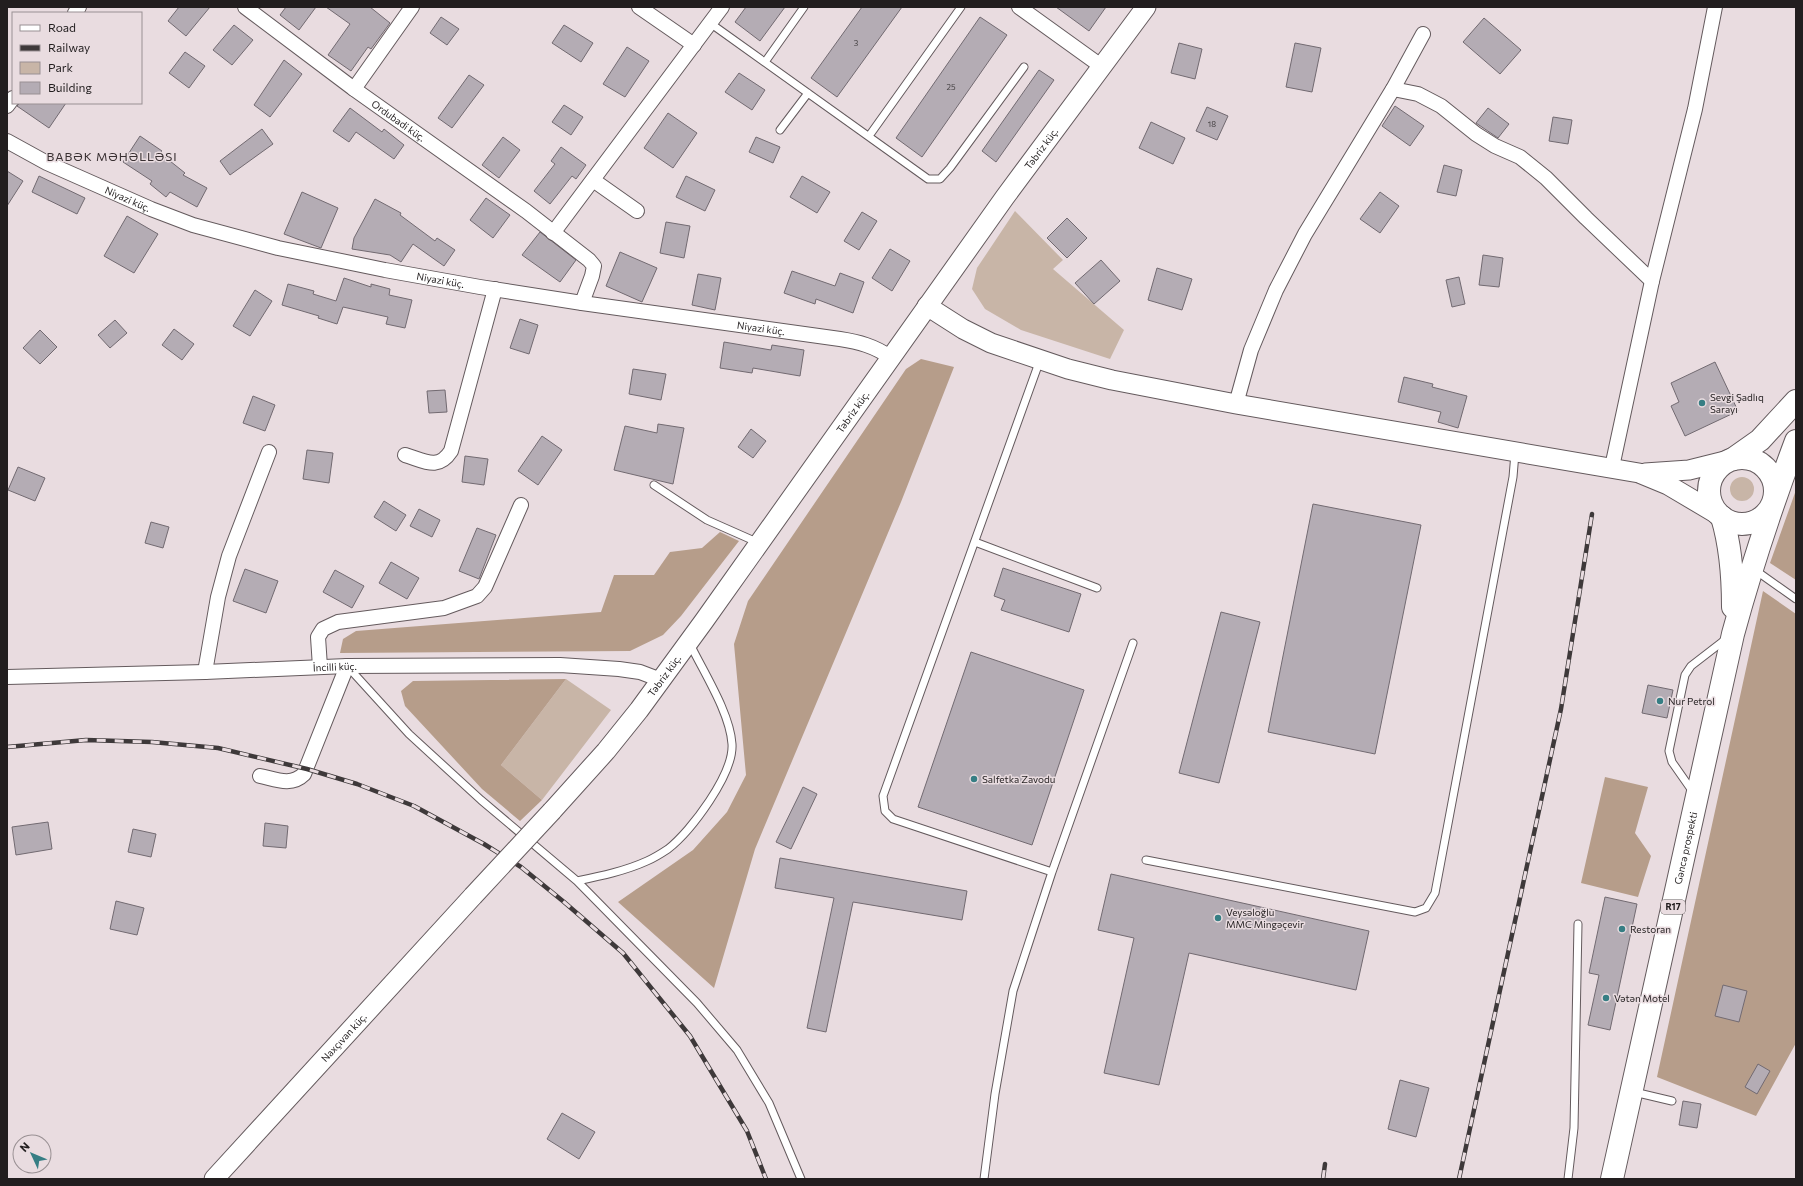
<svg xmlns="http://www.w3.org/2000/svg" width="1803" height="1186" font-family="Commissioner,sans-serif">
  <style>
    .green { fill: #c8b5a7 }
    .forest { fill: #b69d8a }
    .building { fill: #b4acb4; stroke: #726a71 }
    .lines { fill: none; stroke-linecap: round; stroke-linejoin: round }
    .lane-casing { stroke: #645a5d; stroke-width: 9 }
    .street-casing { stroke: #645a5d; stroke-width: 16 }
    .secondary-casing { stroke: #645a5d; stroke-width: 21 }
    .primary-casing { stroke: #645a5d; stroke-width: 24 }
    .lane { stroke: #fff; stroke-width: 7 }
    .street { stroke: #fff; stroke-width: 14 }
    .secondary { stroke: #fff; stroke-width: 19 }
    .primary { stroke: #fff; stroke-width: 22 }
    .rail-casing { stroke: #3e393a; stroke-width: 4.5 }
    .rail { stroke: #e9dce0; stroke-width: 3; stroke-dasharray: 9; stroke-linecap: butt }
    .secondary-bridge-casing { stroke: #645a5d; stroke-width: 21; stroke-linecap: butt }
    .secondary-bridge { stroke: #fff; stroke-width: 19 }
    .poi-dot { fill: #367e84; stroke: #e9dce0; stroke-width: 1.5 }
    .labels { text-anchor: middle; stroke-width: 3; stroke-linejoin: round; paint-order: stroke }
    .number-label { font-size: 8px; fill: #464244 }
    .shield { fill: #e9dce0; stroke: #5e5759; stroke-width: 1 }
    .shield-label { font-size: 9px; font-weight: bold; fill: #221e1f }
    .street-label { font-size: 10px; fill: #221e1f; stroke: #e9dce0 }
    .poi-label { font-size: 10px; fill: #221e1f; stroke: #e9dce0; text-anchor: start }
    .quarter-label { font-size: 12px; letter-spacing: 1px; fill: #393032; stroke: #e9dce0 }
  </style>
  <rect width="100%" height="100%" fill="#e9dce0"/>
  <path class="green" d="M 1015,211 L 1063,260 L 1053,269 L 1124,330 L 1110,359 L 1021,330 L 985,309 L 972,289 L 977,268 Z
    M1730 489a12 12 0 1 1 24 0a12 12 0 1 1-24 0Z
    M 566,679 L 611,710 L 542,800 L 501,765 Z"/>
  <path class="forest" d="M 921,359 L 954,367 L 901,502 L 755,849 L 714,988 L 618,902 L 693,850 L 727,812 L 746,775 L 734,644 L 748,601 L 906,369 Z
    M 1796,490 L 1796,580 L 1770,563 Z
    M 720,532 L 739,541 L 681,616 L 663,635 L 630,651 L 340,653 L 343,639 L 356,631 L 601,612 L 614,575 L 654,575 L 670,552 L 702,548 Z
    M 1763,591 L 1796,614 L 1796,1043 L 1756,1116 L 1657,1077 Z
    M 566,679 L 501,765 L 542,800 L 520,821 L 482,789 L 405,706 L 401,691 L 413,681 Z
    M 1605,777 L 1648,787 L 1635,833 L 1651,856 L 1638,897 L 1581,883 Z"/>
  <path class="building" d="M 179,7 L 210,7 L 186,36 L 168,21 Z
    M 286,7 L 316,7 L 299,30 L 280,15 Z
    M 326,7 L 370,7 L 390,23 L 371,49 L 368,47 L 351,71 L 328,55 L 350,24 Z
    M 746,7 L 785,7 L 760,41 L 735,22 Z
    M 862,7 L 902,7 L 837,97 L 811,78 Z
    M 1056,7 L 1106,7 L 1089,31 Z
    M 441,17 L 459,29 L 447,45 L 430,33 Z
    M 980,17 L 1007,35 L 922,157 L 896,138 Z
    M 1484,18 L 1521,50 L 1500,74 L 1463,42 Z
    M 234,25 L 253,40 L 232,65 L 213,50 Z
    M 564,25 L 593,43 L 581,62 L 552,43 Z
    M 1179,43 L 1202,49 L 1195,79 L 1171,73 Z
    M 1295,43 L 1321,48 L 1312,92 L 1286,87 Z
    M 627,47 L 649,61 L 625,97 L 603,84 Z
    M 185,52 L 205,66 L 189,88 L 169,73 Z
    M 284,60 L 302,74 L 270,117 L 254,105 Z
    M 1039,70 L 1054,80 L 996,162 L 982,151 Z
    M 739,73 L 765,90 L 752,110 L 725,92 Z
    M 469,75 L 484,85 L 452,128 L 438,118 Z
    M 20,103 L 66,103 L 49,128 L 17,106 Z
    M 564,105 L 583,117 L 571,135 L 552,122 Z
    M 1395,106 L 1424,126 L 1410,146 L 1382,126 Z
    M 1207,107 L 1228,116 L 1217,140 L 1196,131 Z
    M 350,108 L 382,132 L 384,129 L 404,145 L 394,159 L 356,132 L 349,142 L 333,131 Z
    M 1488,108 L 1509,124 L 1498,138 L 1476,123 Z
    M 668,113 L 697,133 L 673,168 L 644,148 Z
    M 1553,117 L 1572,120 L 1568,144 L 1549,141 Z
    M 1151,122 L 1185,138 L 1173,164 L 1139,148 Z
    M 262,129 L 273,144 L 230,175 L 220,161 Z
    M 140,136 L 162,151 L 160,153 L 185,173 L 183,175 L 207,188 L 197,207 L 170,192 L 166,197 L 150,184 L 152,181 L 123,162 Z
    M 503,137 L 520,150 L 499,178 L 482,165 Z
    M 756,137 L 780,147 L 773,163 L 749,152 Z
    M 561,147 L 586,165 L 576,179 L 572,176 L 550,204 L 534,191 L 555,164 L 551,161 Z
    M 1444,165 L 1462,170 L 1456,196 L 1437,192 Z
    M 7,171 L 23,181 L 7,206 Z
    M 39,176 L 85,198 L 77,214 L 32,192 Z
    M 686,176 L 715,190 L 705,211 L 676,197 Z
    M 802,176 L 830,192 L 817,213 L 790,197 Z
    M 302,192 L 338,208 L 321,248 L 284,234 Z
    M 1380,192 L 1399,206 L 1380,233 L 1360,219 Z
    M 486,198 L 510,215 L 493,238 L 470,220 Z
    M 375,199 L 401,213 L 400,215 L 435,241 L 437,238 L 455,250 L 444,266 L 413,244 L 401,262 L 390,255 L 352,249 L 354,238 Z
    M 862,212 L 877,221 L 859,250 L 844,241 Z
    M 127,216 L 158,234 L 134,273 L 104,256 Z
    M 1067,218 L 1087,238 L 1067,258 L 1047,238 Z
    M 666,222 L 690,226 L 684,258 L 660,253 Z
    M 540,232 L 576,260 L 560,282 L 522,255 Z
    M 890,249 L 910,261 L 892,291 L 872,278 Z
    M 620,252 L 657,268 L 642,302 L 606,286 Z
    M 1483,255 L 1503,258 L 1499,287 L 1479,285 Z
    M 1101,260 L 1120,281 L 1094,304 L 1075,283 Z
    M 1157,268 L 1192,279 L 1182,310 L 1148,300 Z
    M 792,271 L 835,286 L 840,273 L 864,282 L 853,313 L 816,299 L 815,304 L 784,293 Z
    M 698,274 L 721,278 L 715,310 L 692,305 Z
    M 1459,277 L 1465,304 L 1452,307 L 1446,280 Z
    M 344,278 L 371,287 L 371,284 L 390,289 L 389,295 L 412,300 L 405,328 L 386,324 L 388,317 L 343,307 L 337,324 L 318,318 L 319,316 L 282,305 L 288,284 L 314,291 L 313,294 L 336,301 Z
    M 255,290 L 272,301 L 250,336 L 233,326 Z
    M 520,319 L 538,325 L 529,354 L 510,348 Z
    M 115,320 L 127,333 L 110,348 L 98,335 Z
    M 174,329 L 194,344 L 182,360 L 162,345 Z
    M 40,330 L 57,347 L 40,364 L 23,348 Z
    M 724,342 L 771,350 L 772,345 L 804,350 L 800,376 L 753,368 L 752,373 L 720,368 Z
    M 1715,362 L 1738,411 L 1685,436 L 1671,406 L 1679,402 L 1671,383 Z
    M 633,369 L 666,374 L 661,400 L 629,394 Z
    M 1404,377 L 1433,384 L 1432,387 L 1467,396 L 1458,428 L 1438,422 L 1441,412 L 1398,402 Z
    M 445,390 L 447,412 L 429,413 L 427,391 Z
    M 253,396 L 275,405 L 265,431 L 243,423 Z
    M 658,424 L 684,428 L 673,484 L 614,470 L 625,426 L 657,433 Z
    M 751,429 L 766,441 L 753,458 L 738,447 Z
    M 542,436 L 562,450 L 538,485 L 518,471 Z
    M 307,450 L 333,453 L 329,483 L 303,479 Z
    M 465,456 L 488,459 L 484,485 L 462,482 Z
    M 18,467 L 45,478 L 35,501 L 8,490 Z
    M 384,501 L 406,515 L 396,531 L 374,517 Z
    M 1313,504 L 1421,525 L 1375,754 L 1268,732 Z
    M 419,509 L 440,520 L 432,537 L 410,526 Z
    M 151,522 L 169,527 L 163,548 L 145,543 Z
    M 477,528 L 496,535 L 479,579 L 459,571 Z
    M 391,562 L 419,578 L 407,599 L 379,583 Z
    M 1003,568 L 1081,594 L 1069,632 L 1001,610 L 1005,600 L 994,596 Z
    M 245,569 L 278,581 L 266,613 L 233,601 Z
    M 335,570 L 364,586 L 352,608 L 323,592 Z
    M 1221,612 L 1260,622 L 1219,783 L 1179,773 Z
    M 971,652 L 1084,690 L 1032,845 L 918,807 Z
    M 1648,685 L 1673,690 L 1667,718 L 1642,713 Z
    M 803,787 L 817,794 L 791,849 L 776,842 Z
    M 48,822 L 52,849 L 16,855 L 12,827 Z
    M 265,823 L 288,826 L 286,848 L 263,846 Z
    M 133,829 L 156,834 L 151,857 L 128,852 Z
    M 780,858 L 967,891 L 962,920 L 853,902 L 826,1032 L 807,1028 L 834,898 L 775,888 Z
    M 1111,874 L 1369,931 L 1356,990 L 1189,953 L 1159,1085 L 1104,1073 L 1134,938 L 1098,930 Z
    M 1605,897 L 1637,904 L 1610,1030 L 1588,1025 L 1599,975 L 1589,973 Z
    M 116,901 L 144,908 L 137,935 L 110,929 Z
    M 1723,985 L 1747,991 L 1739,1022 L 1715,1016 Z
    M 1758,1064 L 1770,1071 L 1757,1094 L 1745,1087 Z
    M 1400,1080 L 1429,1088 L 1416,1137 L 1388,1129 Z
    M 1683,1101 L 1701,1104 L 1697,1128 L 1679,1125 Z
    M 562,1113 L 595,1132 L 579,1159 L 547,1139 Z"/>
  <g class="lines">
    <g class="lane-casing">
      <path id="lane" d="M 710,23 L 928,179 L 940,179 L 950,168 L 1024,67
        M 765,62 L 804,7
        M 780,130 L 808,93
        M 869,136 L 961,7
        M 1040,360 L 883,796 L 885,811 L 893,819 L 1052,872
        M 654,485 L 707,520 L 759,543
        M 975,542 L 1097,588
        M 1755,570 L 1796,599
        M 348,667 L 409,734 L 481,800 L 577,881 C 601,876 625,871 647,861 C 654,858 662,853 668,849 C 691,831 734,774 732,744 C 730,713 704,673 690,644
        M 1693,792 L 1672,762 L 1669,751 L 1685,675 L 1691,666 L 1726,639
        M 1146,860 L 1415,912 L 1426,908 L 1435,893 L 1513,477 L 1515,453
        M 577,881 L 697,1003 L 737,1050 L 769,1103 L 801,1179
        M 1634,1092 L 1672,1101
        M 984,1179 L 995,1094 L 1013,991 L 1052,872 L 1133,643
        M 1568,1179 L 1574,1128 L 1578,924"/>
    </g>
    <g class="street-casing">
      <g id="street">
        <path id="s1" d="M 245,7 L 354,89 L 526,211 L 589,260 L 594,266 L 592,276 L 582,303"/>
        <path d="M 639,7 L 694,45"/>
        <path d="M 1019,7 L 1101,66"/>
        <path d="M 75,13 L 79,7"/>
        <path d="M 354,89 L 412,7"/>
        <path d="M 1393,89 L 1418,94 L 1441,106 L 1476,134 L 1495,146 L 1520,157 L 1546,178 L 1586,218 L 1652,281"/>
        <path d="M 7,106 L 13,98"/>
        <path id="s2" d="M 7,141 L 47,163 L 151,209 L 193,225 L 278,248 L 385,270 L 480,287 L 582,303 L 840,339 C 859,342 874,346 890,357"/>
        <path d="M 593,180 L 637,211"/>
        <path d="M 553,233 L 722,7"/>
        <path d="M 1236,404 L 1251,350 L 1276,290 L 1305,234 L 1393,89 L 1423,34"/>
        <path d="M 405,455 C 425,461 438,471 451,451 L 495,289"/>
        <path d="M 1612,467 L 1652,281 L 1695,109 L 1715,7"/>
        <path d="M 320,667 L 318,637 L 323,629 L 338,622 L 444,608 L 477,596 L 485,587 L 521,505"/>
        <path d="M 205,672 L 218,597 L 229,556 L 269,452"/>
        <path id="s3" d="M 7,677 L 205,672 L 347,666 L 560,665 L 619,669 L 640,672 L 661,680"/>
        <path d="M 260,776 C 275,779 291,787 304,774 L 347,666"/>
      </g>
    </g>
    <g class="secondary-casing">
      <g id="secondary">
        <path d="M 927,306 L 963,329 L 991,343 L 1068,369 L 1112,380 L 1236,404 L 1639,473 L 1668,485 L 1722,517"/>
        <path d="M 1645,473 L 1689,470 L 1733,459"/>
        <path id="s4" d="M 552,811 L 606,751 L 639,710 L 704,621 L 1005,197 L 1146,7"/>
        <path id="s5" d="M 214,1179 L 473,896"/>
      </g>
    </g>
    <g class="primary-casing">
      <g id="primary">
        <circle cx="1742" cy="491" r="33"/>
        <path d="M 1733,459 L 1760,440 L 1796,401"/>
        <path d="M 1722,517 C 1731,547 1733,575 1733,607"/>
        <path id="s6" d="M 1612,1179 L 1733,634 C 1751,568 1772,505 1796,441"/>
      </g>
    </g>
    <use href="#lane" class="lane"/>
    <use href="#street" class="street"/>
    <use href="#secondary" class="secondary"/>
    <use href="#primary" class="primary"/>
    <g class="rail-casing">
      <path id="rail" d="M 7,747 L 86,740 L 152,742 L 218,748 L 307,769 L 357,784 L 414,806 L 484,844 L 521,867 L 564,902 L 623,953 L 690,1036 L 747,1131 L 766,1179
        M 1323,1179 L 1325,1164
        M 1459,1179 L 1561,709 L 1592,514"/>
    </g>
    <use href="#rail" class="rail"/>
    <g class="secondary-bridge-casing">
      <path id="secondary-bridge" d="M 473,896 L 552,811"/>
    </g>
    <use href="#secondary-bridge" class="secondary-bridge"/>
  </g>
  <g class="poi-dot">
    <circle cx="1702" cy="403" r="4"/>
    <circle cx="1660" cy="701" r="4"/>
    <circle cx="974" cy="779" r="4"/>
    <circle cx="1218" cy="918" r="4"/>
    <circle cx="1622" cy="929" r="4"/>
    <circle cx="1606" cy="998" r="4"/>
  </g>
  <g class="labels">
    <g class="number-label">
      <text x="856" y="46">3</text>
      <text x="951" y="90">25</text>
      <text x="1212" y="127">18</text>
    </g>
    <rect class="shield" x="1661" y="900" width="24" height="14" rx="3"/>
    <g class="shield-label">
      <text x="1673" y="910">R17</text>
    </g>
    <g class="street-label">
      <text dy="4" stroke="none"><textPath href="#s1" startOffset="191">Ordubadi küç.</textPath></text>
      <text dy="4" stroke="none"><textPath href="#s4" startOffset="824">Təbriz küç.</textPath></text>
      <text dy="4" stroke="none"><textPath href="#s2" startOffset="134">Niyazi küç.</textPath></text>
      <text dy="4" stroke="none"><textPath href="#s2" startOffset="458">Niyazi küç.</textPath></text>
      <text dy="4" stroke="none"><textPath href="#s2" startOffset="782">Niyazi küç.</textPath></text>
      <text dy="4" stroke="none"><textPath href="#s4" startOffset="500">Təbriz küç.</textPath></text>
      <text dy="4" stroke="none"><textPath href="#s3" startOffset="328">İncilli küç.</textPath></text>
      <text dy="4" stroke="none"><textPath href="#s4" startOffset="176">Təbriz küç.</textPath></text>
      <text dy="4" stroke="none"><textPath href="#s6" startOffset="339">Gəncə prospekti</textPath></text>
      <text dy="4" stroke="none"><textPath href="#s5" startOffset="192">Naxçıvan küç.</textPath></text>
    </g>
    <g class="poi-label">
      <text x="1710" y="401">Sevgi Şadlıq<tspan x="1710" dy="12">Sarayı</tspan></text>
      <text x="1668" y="705">Nur Petrol</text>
      <text x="982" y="783">Salfetka Zavodu</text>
      <text x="1226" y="916">Veysəloğlu<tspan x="1226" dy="12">MMC Mingəçevir</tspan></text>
      <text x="1630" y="933">Restoran</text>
      <text x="1614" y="1002">Vətən Motel</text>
    </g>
    <g class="quarter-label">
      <text x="112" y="161">BABƏK MƏHƏLLƏSI</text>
    </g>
  </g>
  <rect width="1803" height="1186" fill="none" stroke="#221e1f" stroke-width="16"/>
  <rect x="12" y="12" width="130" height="92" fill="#e9dce0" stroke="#999093"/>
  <rect x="20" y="25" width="20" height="6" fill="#ffffff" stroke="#999093"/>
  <text x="48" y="32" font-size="12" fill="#221e1f">Road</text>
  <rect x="20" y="45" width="20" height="6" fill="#3e393a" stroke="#999093"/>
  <text x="48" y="52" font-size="12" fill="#221e1f">Railway</text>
  <rect x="20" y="62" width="20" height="12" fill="#c8b5a7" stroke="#999093"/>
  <text x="48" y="72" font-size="12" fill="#221e1f">Park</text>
  <rect x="20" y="82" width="20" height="12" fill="#b4acb4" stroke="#999093"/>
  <text x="48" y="92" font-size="12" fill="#221e1f">Building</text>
  <g transform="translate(32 1154) rotate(314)"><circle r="19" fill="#e9dce0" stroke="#999093"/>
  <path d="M0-3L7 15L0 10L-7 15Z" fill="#367e84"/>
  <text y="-6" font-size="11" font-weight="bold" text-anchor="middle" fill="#221e1f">N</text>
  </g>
</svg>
